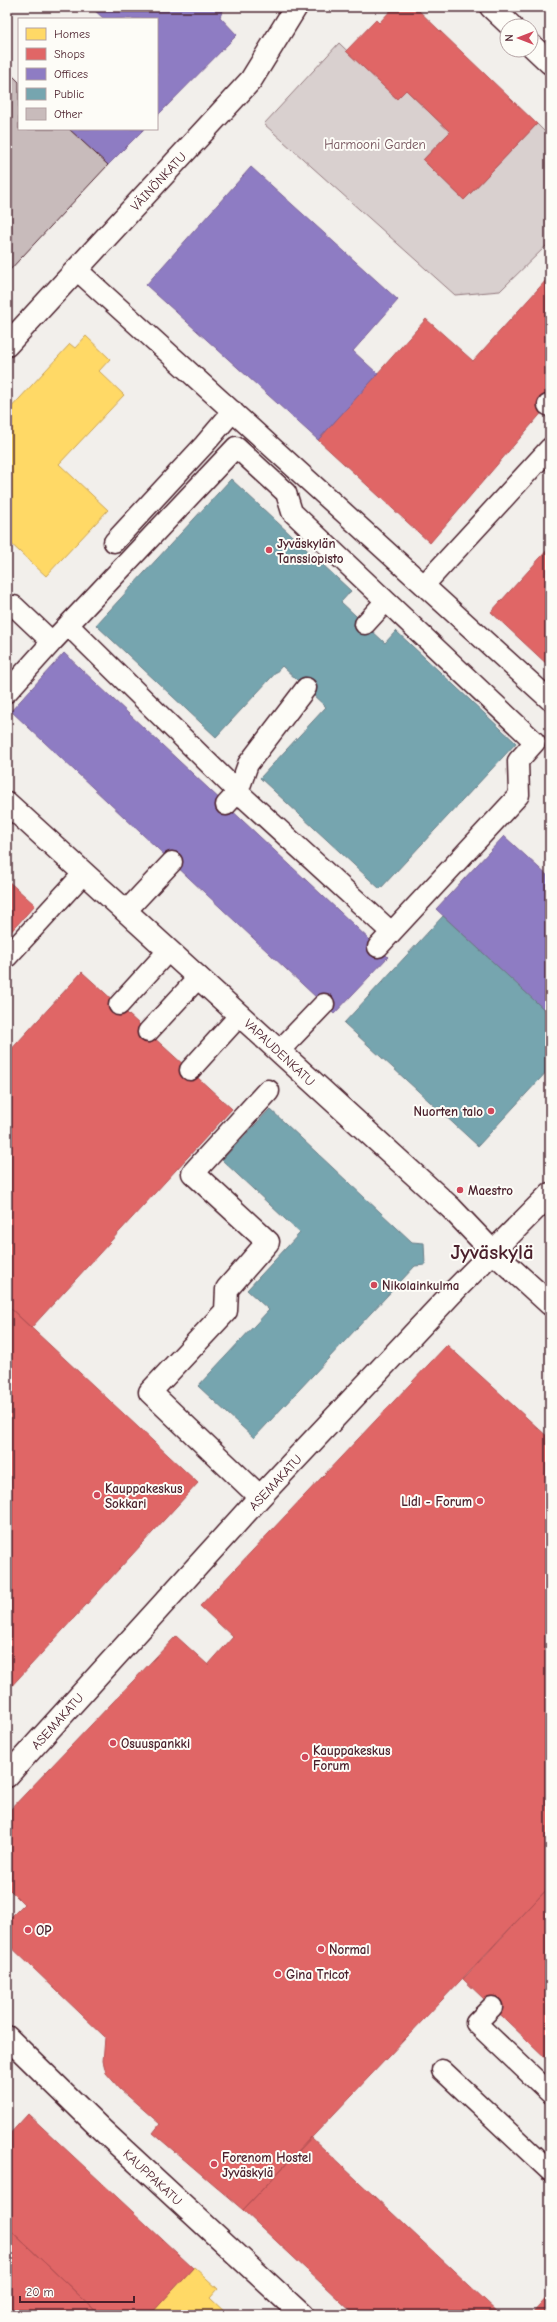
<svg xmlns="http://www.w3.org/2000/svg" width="557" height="2322" font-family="'Comic Neue',sans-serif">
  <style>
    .green { fill: #d9d0cf; stroke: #92787d }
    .homes { fill: #ffd966; stroke: #c9a154 }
    .shops { fill: #e06666; stroke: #b35154 }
    .offices { fill: #8e7cc3; stroke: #7a6095 }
    .public { fill: #76a5af; stroke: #697d87 }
    .building { fill: #c8bbbb; stroke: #4a1f2b }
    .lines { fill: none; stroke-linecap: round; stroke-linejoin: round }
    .service-casing { stroke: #4a1f2b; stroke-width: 23 }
    .pedestrian-casing { stroke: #4a1f2b; stroke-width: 25 }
    .minor-casing { stroke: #4a1f2b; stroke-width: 25 }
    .secondary-casing { stroke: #4a1f2b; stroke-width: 25 }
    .service { stroke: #fdfcf7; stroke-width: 20 }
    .pedestrian { stroke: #fdfcf7; stroke-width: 22 }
    .minor { stroke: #fdfcf7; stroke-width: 22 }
    .secondary { stroke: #fdfcf7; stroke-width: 22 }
    .poi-dot { fill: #d1495b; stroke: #fdfcf7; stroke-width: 1.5 }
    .labels { text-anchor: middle; stroke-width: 4; stroke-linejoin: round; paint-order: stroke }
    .park-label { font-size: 13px; fill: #6e4b54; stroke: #fdfcf7 }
    .street-label { font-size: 13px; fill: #4a1f2b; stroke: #fdfcf7 }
    .poi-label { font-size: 13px; font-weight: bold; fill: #4a1f2b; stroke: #fdfcf7; text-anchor: start }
    .town-label { font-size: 21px; font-weight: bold; fill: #4a1f2b; stroke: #fdfcf7 }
  </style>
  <rect width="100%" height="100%" fill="#f2efeb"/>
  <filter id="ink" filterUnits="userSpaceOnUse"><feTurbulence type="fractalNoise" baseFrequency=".025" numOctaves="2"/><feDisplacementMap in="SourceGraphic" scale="8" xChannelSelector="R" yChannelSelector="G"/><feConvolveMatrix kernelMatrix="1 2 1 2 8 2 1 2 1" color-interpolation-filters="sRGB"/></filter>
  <g filter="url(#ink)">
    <path class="green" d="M 339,43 L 397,99 L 406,90 L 450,132 L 423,160 L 464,200 L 537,124 L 550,137 L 550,242 L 500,291 L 455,295 L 264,124 Z"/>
    <path class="homes" d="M 86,336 L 110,359 L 99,371 L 124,395 L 59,464 L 108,510 L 46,576 L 7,540 L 7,412 L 70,344 L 75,348 Z
      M 194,2267 L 218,2289 L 210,2298 L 228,2315 L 150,2315 Z"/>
    <path class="shops" d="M 394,7 L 415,7 L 537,124 L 464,200 L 423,160 L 450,132 L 406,90 L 397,99 L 346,51 L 376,20 L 379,23 Z
      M 548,278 L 550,280 L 550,403 L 430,543 L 318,440 L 426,319 L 473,361 Z
      M 550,547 L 550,667 L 491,612 Z
      M 7,880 L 35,905 L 7,936 Z
      M 82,972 L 232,1109 L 31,1328 L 7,1305 L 7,1054 Z
      M 7,1305 L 198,1483 L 7,1691 Z
      M 447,1345 L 550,1439 L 550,1886 L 243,2210 L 153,2133 L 160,2124 L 120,2089 L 106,2073 L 103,2061 L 105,2037 L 7,1943 L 7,1921 L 24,1904 L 10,1890 L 7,1892 L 7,1813 L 176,1636 L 208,1665 L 233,1637 L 200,1606 Z
      M 550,1886 L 550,2062 L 463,1979 Z
      M 28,2114 L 193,2268 L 150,2315 L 100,2315 L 7,2227 L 7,2137 Z
      M 311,2137 L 501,2315 L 355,2315 L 243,2210 Z
      M 7,2227 L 100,2315 L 7,2315 Z
      M 550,2294 L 550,2315 L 531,2315 Z"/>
    <path class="offices" d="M 91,7 L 224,7 L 220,17 L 237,35 L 157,116 L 157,19 L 104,19 Z
      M 69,129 L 144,129 L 108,165 Z
      M 251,167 L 398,300 L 353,351 L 378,374 L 318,440 L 146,285 Z
      M 64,653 L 388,957 L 334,1014 L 11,711 Z
      M 504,836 L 550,878 L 550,1015 L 436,909 Z"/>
    <path class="public" d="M 231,479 L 351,591 L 341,602 L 385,643 L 396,631 L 516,743 L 380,889 L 260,778 L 326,707 L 282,666 L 216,737 L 96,625 Z
      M 443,916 L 550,1015 L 550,1068 L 478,1146 L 344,1023 Z
      M 270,1109 L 412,1242 L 424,1243 L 425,1265 L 415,1266 L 254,1438 L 198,1386 L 269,1310 L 247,1290 L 300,1233 L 222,1160 Z"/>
    <path class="building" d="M 7,70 L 19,82 L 19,129 L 69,129 L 108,165 L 7,273 Z"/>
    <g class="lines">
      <g class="service-casing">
        <path id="service" d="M 77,270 L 550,700
          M 548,405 L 550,406
          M 114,542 L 204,445 L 233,411
          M 424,585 L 550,448
          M 7,607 L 14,606 L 52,642 L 236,447 L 286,493 L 292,512 L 535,742 L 518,761 L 519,795 L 378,947
          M 365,624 L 386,601
          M 69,626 L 238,792 L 391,932
          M 7,692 L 52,642
          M 226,805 L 238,792 L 248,764 L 306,688
          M 126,911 L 172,862
          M 7,957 L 84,873
          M 119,1005 L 169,950
          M 148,1032 L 199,977
          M 279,1051 L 324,1004
          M 190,1070 L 240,1015
          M 492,2007 L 476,2023 L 550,2093
          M 442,2070 L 550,2171"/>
      </g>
      <g class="pedestrian-casing">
        <path id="pedestrian" d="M 260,1497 L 150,1392 L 226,1311 L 227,1289 L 268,1242 L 193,1173 L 268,1091
          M 7,1776 L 260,1497 L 454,1291
          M 7,2037 L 101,2129 L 302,2315"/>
      </g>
      <g class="minor-casing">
        <path id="minor" d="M 7,345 L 251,80 L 296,7
          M 7,803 L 451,1208 L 493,1252 L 550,1304
          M 454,1291 L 550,1194"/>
      </g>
      <g class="secondary-casing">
        <path id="secondary" d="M 491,7 L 511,26
          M 531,45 L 550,63"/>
      </g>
      <use href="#service" class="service"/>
      <use href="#pedestrian" class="pedestrian"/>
      <use href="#minor" class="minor"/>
      <use href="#secondary" class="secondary"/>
    </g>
  </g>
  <g class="poi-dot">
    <circle cx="269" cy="550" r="4"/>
    <circle cx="491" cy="1111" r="4"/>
    <circle cx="460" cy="1190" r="4"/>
    <circle cx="374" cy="1285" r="4"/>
    <circle cx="97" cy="1495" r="4"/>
    <circle cx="480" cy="1501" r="4"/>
    <circle cx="113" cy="1743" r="4"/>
    <circle cx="305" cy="1757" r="4"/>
    <circle cx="28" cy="1930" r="4"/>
    <circle cx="321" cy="1949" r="4"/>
    <circle cx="278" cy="1974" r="4"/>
    <circle cx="214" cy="2164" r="4"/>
  </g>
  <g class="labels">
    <g class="park-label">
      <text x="375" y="149">Harmooni Garden</text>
    </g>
    <g class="street-label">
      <text transform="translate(158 181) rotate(-47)" y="5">VÄINÖNKATU</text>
      <text transform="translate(280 1052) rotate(43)" y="5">VAPAUDENKATU</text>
      <text transform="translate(275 1482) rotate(-47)" y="5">ASEMAKATU</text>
      <text transform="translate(57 1721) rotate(-48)" y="5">ASEMAKATU</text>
      <text transform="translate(153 2177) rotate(43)" y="5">KAUPPAKATU</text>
    </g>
    <g class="poi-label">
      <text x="277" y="548">Jyväskylän<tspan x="277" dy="15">Tanssiopisto</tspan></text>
      <text x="483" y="1116" text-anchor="end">Nuorten talo</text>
      <text x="468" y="1195">Maestro</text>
      <text x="382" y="1290">Nikolainkulma</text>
      <text x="105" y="1493">Kauppakeskus<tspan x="105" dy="15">Sokkari</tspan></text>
      <text x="472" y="1506" text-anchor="end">Lidl - Forum</text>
      <text x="121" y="1748">Osuuspankki</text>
      <text x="313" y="1755">Kauppakeskus<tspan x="313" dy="15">Forum</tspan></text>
      <text x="36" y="1935">OP</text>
      <text x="329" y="1954">Normal</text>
      <text x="286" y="1979">Gina Tricot</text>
      <text x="222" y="2162">Forenom Hostel<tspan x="222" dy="15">Jyväskylä</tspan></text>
    </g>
    <g class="town-label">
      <text x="492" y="1259">Jyväskylä</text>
    </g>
  </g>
  <rect width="557" height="2322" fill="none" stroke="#fdfcf7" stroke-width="24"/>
  <rect x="12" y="12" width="533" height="2298" fill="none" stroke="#4a1f2b" stroke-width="1.5" filter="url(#ink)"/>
  <rect x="18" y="18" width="140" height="112" fill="#fdfcf7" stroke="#b5a4a5"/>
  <rect x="26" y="28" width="20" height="12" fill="#ffd966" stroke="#b5a4a5"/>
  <text x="54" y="38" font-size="12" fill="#4a1f2b">Homes</text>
  <rect x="26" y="48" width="20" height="12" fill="#e06666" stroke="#b5a4a5"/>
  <text x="54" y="58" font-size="12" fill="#4a1f2b">Shops</text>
  <rect x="26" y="68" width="20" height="12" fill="#8e7cc3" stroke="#b5a4a5"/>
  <text x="54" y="78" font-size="12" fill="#4a1f2b">Offices</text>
  <rect x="26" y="88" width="20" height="12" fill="#76a5af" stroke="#b5a4a5"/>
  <text x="54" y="98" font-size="12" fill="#4a1f2b">Public</text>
  <rect x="26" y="108" width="20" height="12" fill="#c8bbbb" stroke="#b5a4a5"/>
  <text x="54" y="118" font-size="12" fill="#4a1f2b">Other</text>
  <g transform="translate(519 38) rotate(270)"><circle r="19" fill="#fdfcf7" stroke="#b5a4a5"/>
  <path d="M0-3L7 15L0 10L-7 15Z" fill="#d1495b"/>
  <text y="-6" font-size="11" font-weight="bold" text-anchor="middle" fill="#4a1f2b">N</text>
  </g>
  <path d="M20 2296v6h114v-6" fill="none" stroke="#4a1f2b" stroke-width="2"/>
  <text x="26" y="2296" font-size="12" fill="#4a1f2b" stroke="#fdfcf7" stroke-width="3" paint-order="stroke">20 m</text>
</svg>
